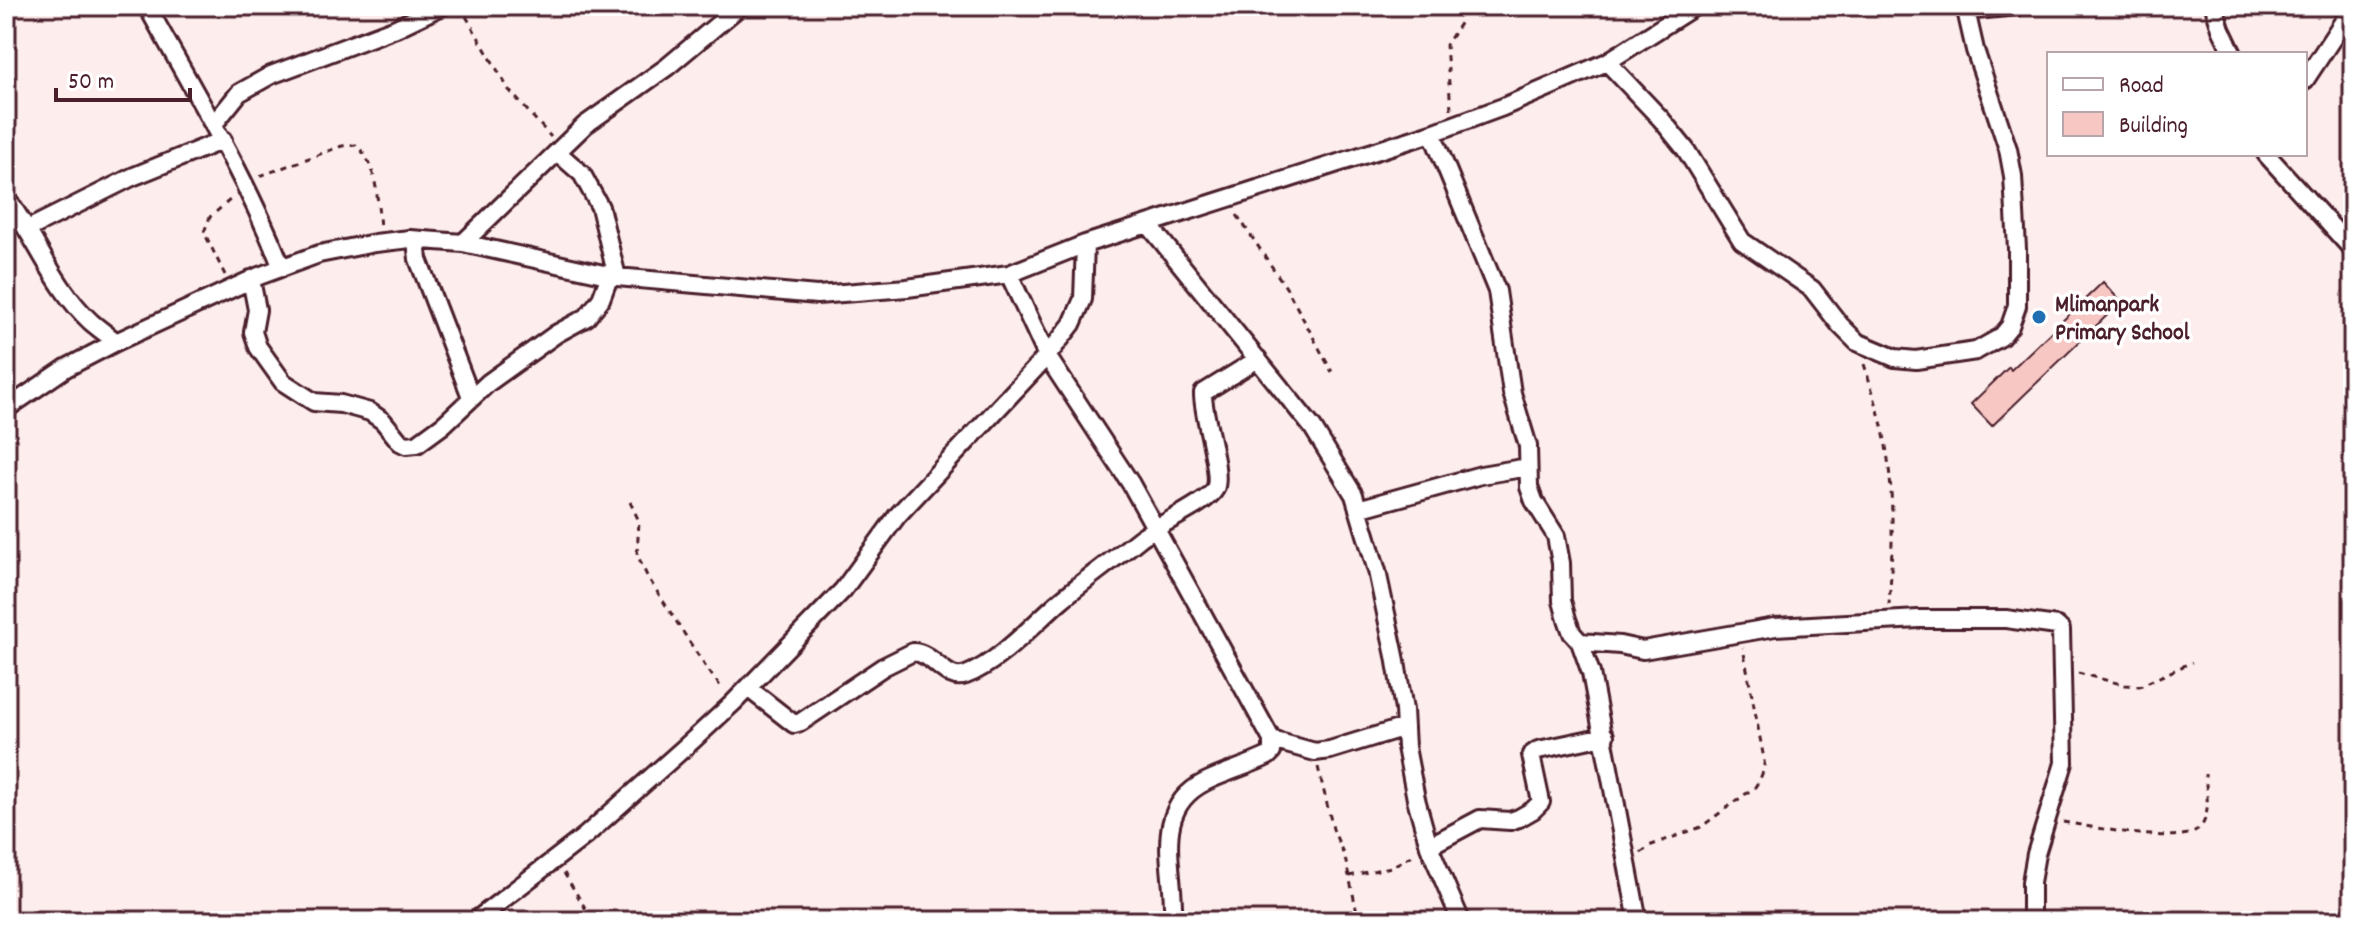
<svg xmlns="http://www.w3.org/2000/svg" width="2359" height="927" font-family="Dekko,sans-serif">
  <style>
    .building { fill: #f7c7c4; stroke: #4a1f2b; stroke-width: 2 }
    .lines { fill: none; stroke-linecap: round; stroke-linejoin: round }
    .minor-casing { stroke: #4a1f2b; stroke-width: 22 }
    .path { stroke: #4a1f2b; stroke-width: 3; stroke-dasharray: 6 6; stroke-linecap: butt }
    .minor { stroke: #fff; stroke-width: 16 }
    .poi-dot { fill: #1f6fb2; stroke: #fff; stroke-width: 3 }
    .labels { text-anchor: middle; stroke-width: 7; stroke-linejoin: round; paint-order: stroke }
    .poi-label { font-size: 24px; font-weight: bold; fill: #4a1f2b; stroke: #fff; text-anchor: start }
  </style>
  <rect width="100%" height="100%" fill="#fdeeed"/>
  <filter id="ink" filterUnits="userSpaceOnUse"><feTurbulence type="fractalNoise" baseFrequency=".0125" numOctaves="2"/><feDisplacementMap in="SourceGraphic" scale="16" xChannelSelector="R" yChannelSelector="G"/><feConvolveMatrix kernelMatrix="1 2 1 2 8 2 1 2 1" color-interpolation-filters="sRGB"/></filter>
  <g filter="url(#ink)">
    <path class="building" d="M 2103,282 L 2121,302 L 1992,426 L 1971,404 L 2009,367 L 2011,370 Z"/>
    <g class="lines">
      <g class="minor-casing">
        <path id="minor" d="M 147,6 C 195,94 245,174 282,268
          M 2214,6 L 2221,29 L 2233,54
          M 1966,11 L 2018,6
          M 1607,62 L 1661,119 L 1686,150 L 1742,241 L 1812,289 L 1840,325 L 1857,342 L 1895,358 L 1916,360 L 1976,351 L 2001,337 L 2010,326 L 2017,306 L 2017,249 L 2013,176 L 2008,149 L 1975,50 L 1965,6
          M 2305,80 L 2353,7
          M 214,124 L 239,93 L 271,75 L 396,28 L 442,6
          M 1432,133 L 1497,291 L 1512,393 L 1528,446 L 1529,487 L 1534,501 L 1556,536 L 1561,563 L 1562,601 L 1567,619 L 1572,633 L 1580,642 L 1591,673 L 1638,921
          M 557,152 L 582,174 L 600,207 L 617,277
          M 2266,154 L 2353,250
          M 6,198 C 36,237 54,288 91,322 C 99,329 108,335 116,342
          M 1148,224 L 1313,428 L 1354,495 L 1377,571 L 1395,656 L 1404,710 L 1406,747 L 1416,799 L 1429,846 L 1461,921
          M 28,229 L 132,177 L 223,140
          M 416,240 L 418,259 L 471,397
          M 463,243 L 585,125 L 667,67 L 740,6
          M 1009,274 L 1047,356 L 1131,484 L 1272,740 L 1272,752 L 1268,756 C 1248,766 1225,772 1205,782 C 1149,810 1176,870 1173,921
          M 251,279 L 257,310 L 253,332 L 258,347 L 283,382 L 314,402 L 341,404 L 370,412 L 383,421 L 400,442 L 406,445 L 417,444 L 443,425 L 488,383 L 556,334 L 587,317 L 601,299 L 610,275
          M 6,409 L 66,368 L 116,342 L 259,276 L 319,254 L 375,243 L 410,239 L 463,243 L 617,277 L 817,295 L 907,288 L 1009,274 L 1085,244 L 1432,133 L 1503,107 L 1607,62 L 1695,6
          M 1358,509 L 1481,475 L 1528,467
          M 1580,642 L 1620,645 L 1643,650 L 1775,627 L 1919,619 L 2006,619 L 2057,626 L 2061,630 L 2064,763 L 2036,854 L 2031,882 L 2031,921
          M 748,688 L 794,724 L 801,722 L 883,667 L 913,652 C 933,652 946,683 966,675 C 999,663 1035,622 1061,600 C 1086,579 1113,560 1139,539 C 1155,526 1207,504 1215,489 C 1223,473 1202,415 1203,393 L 1258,359
          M 1272,740 L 1315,752 L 1330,750 L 1405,727
          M 1429,846 L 1480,819 L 1510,821 L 1519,818 L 1533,810 L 1541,802 L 1531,755 L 1538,750 L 1605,736
          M 475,921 L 585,836 L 693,740 L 733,703 L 843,590 L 897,516 L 1047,356 L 1072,324 L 1083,299 L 1085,244"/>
      </g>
      <path class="path" d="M 460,6 L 509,90 L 551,137
        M 1451,109 L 1446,45 L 1461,22 L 1458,6
        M 260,176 L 342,146 L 356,145 C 378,164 377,200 380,227
        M 1237,215 L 1287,289 L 1332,372
        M 225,275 L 204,232 L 210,217 L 231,199
        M 1864,364 C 1871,386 1878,408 1883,430 C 1895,487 1893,548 1889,605
        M 6,366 L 17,383
        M 630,502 L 639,521 L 637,554 L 647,576 L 705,666 L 723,690
        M 2078,673 L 2125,685 L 2140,686 L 2192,662
        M 1318,767 L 1333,829 L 1345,858 L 1359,921
        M 2063,822 C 2088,826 2182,846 2199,829 C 2212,816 2206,790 2205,774
        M 1641,853 L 1649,846 L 1701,827 L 1755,787 C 1761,778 1765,770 1764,759 L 1743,648
        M 564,873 L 593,921
        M 1349,876 L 1391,867 L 1413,855"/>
      <use href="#minor" class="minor"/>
    </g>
  </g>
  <circle class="poi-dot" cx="2039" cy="317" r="8"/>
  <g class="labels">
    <g class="poi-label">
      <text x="2055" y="311">Mlimanpark<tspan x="2055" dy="28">Primary School</tspan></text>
    </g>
  </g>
  <rect width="2359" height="927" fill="none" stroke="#fff" stroke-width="32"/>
  <rect x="16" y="16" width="2327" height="895" fill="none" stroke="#4a1f2b" stroke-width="3" filter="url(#ink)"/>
  <rect x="2047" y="52" width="260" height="104" fill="#ffffff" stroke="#b7a5aa" stroke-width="2"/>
  <rect x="2063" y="78" width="40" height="12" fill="#ffffff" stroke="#b7a5aa" stroke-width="2"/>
  <text x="2119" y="92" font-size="24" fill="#4a1f2b">Road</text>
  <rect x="2063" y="112" width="40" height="24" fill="#f7c7c4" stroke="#b7a5aa" stroke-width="2"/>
  <text x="2119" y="132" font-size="24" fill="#4a1f2b">Building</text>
  <path d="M56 88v12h134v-12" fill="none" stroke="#4a1f2b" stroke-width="4"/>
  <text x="68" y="88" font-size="24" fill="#4a1f2b" stroke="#ffffff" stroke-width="6" paint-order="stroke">50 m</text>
</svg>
